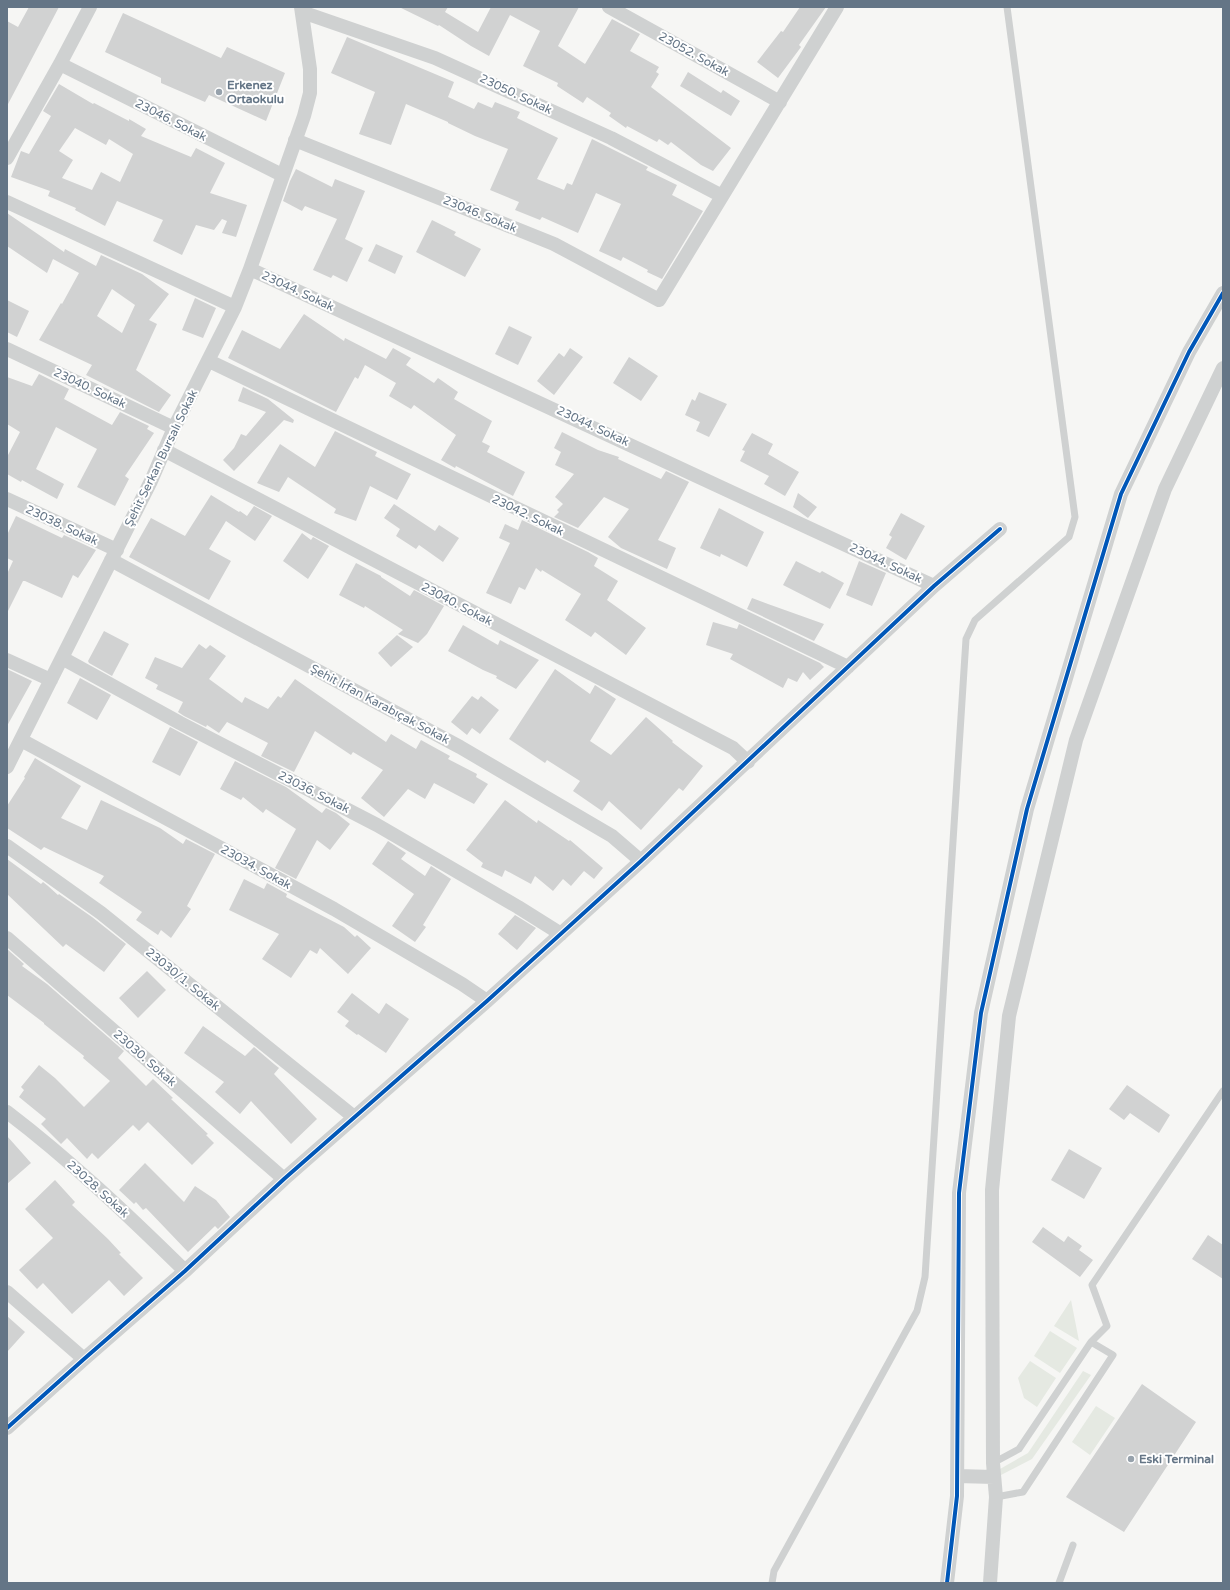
<svg xmlns="http://www.w3.org/2000/svg" width="1230" height="1590" font-family="'Varela Round',sans-serif">
  <style>
    .green { fill: #e5e9e2 }
    .building { fill: #d1d2d2; fill-rule: evenodd }
    .lines { fill: none; stroke-linecap: round; stroke-linejoin: round }
    .lane { stroke: #cfd1d1; stroke-width: 7 }
    .street { stroke: #cfd1d1; stroke-width: 14 }
    .cycleway-casing { stroke: #fff; stroke-width: 6 }
    .cycleway { stroke: #0057b8; stroke-width: 4 }
    .poi-dot { fill: #97a2ac; stroke: #fff; stroke-width: 1.5 }
    .labels { text-anchor: middle; stroke-width: 4; stroke-linejoin: round; paint-order: stroke }
    .street-label { font-size: 12px; fill: #647586; stroke: #fff }
    .poi-label { font-size: 12px; font-weight: bold; fill: #647586; stroke: #fff; text-anchor: start }
  </style>
  <rect width="100%" height="100%" fill="#f6f6f4"/>
  <path class="green" d="M 1071,1300 L 1079,1341 L 1054,1326 Z
    M 1050,1331 L 1077,1348 L 1060,1373 L 1034,1356 Z
    M 1030,1361 L 1056,1378 L 1037,1407 L 1024,1398 L 1018,1378 Z
    M 1083,1371 L 1091,1375 L 1032,1459 L 1001,1475 L 1000,1469 L 1028,1453 Z
    M 1096,1406 L 1115,1418 L 1090,1455 L 1072,1442 Z"/>
  <path class="building" d="M 29,7 L 59,7 L 7,106 L 7,21 L 18,27 Z
    M 399,7 L 448,7 L 445,12 L 478,32 L 491,7 L 579,7 L 558,46 L 585,64 L 612,19 L 640,34 L 630,51 L 659,67 L 656,72 L 659,74 L 651,87 L 731,148 L 713,171 L 701,165 L 671,142 L 668,145 L 659,139 L 657,142 L 627,126 L 626,128 L 609,116 L 611,113 L 587,97 L 583,103 L 557,86 L 558,83 L 523,66 L 540,31 L 510,15 L 489,56 L 471,46 L 439,25 L 438,26 Z
    M 800,7 L 826,7 L 799,45 L 801,47 L 778,78 L 757,62 L 781,31 L 783,32 Z
    M 123,13 L 221,58 L 227,47 L 285,73 L 266,121 L 209,95 L 205,102 L 161,83 L 161,78 L 105,52 Z
    M 347,37 L 454,82 L 448,97 L 474,109 L 478,102 L 492,108 L 495,102 L 520,112 L 517,118 L 558,138 L 537,179 L 564,190 L 567,183 L 572,185 L 592,139 L 648,167 L 646,170 L 677,185 L 672,195 L 703,211 L 662,279 L 647,272 L 648,270 L 623,257 L 621,261 L 599,251 L 621,204 L 596,193 L 578,233 L 542,217 L 540,220 L 515,210 L 519,202 L 490,190 L 508,149 L 475,136 L 448,123 L 448,122 L 406,104 L 391,145 L 359,134 L 375,92 L 331,73 Z
    M 688,72 L 721,93 L 723,90 L 740,101 L 731,116 L 680,86 Z
    M 59,84 L 93,104 L 94,103 L 129,121 L 129,119 L 146,129 L 141,136 L 191,157 L 196,148 L 225,163 L 210,193 L 247,205 L 236,237 L 222,233 L 227,221 L 222,219 L 214,230 L 196,225 L 182,255 L 153,241 L 163,220 L 117,201 L 105,226 L 75,210 L 76,208 L 48,196 L 50,191 L 11,177 L 21,151 L 29,154 L 51,116 L 43,111 ZM 75,128 L 106,145 L 109,139 L 133,154 L 120,182 L 101,172 L 92,190 L 62,178 L 73,160 L 59,151 Z
    M 296,169 L 332,187 L 335,179 L 365,191 L 345,239 L 363,248 L 347,282 L 333,275 L 331,278 L 313,270 L 337,219 L 305,206 L 302,211 L 283,201 L 290,181 Z
    M 7,213 L 64,252 L 65,249 L 96,266 L 101,255 L 142,274 L 169,294 L 149,320 L 157,324 L 136,370 L 171,395 L 159,412 L 86,375 L 92,365 L 39,340 L 61,303 L 62,304 L 79,273 L 53,259 L 47,273 L 7,246 ZM 112,289 L 135,305 L 122,333 L 97,316 Z
    M 432,220 L 456,232 L 454,235 L 481,249 L 465,277 L 416,252 Z
    M 376,244 L 403,256 L 395,274 L 368,261 Z
    M 195,298 L 216,308 L 203,338 L 182,330 Z
    M 7,300 L 29,311 L 17,337 L 7,332 Z
    M 304,314 L 344,341 L 345,338 L 386,359 L 393,348 L 411,358 L 406,365 L 434,383 L 438,378 L 458,392 L 454,399 L 492,421 L 482,442 L 490,446 L 487,452 L 525,472 L 513,496 L 456,466 L 455,468 L 441,460 L 456,435 L 414,405 L 411,409 L 389,396 L 396,383 L 365,365 L 358,379 L 355,377 L 336,412 L 228,358 L 242,330 L 280,349 Z
    M 509,326 L 532,337 L 518,365 L 495,354 Z
    M 570,348 L 583,357 L 554,395 L 537,381 L 559,353 L 564,357 Z
    M 629,357 L 658,376 L 641,401 L 613,383 Z
    M 39,374 L 69,389 L 64,399 L 112,425 L 120,412 L 149,426 L 147,429 L 154,433 L 125,476 L 129,479 L 115,506 L 77,487 L 97,449 L 56,427 L 36,469 L 64,484 L 57,499 L 22,480 L 21,482 L 7,474 L 7,457 L 20,432 L 7,424 L 7,377 L 32,386 Z
    M 243,387 L 268,399 L 294,420 L 293,423 L 284,420 L 234,471 L 223,460 L 234,448 L 241,434 L 246,436 L 266,412 L 238,401 Z
    M 699,392 L 727,404 L 709,437 L 696,431 L 700,422 L 685,415 L 692,399 L 695,401 Z
    M 335,431 L 377,452 L 375,456 L 411,474 L 397,500 L 370,486 L 356,521 L 334,513 L 336,509 L 288,477 L 279,492 L 257,483 L 280,444 L 315,467 Z
    M 562,432 L 598,450 L 619,457 L 618,459 L 661,479 L 666,471 L 689,482 L 658,540 L 676,548 L 667,569 L 621,548 L 608,537 L 629,509 L 604,497 L 578,528 L 554,517 L 559,512 L 557,510 L 563,504 L 555,497 L 574,474 L 555,465 L 561,452 L 554,448 Z
    M 752,433 L 773,444 L 768,454 L 799,472 L 785,496 L 764,484 L 769,476 L 740,461 L 745,451 L 742,450 Z
    M 798,493 L 817,507 L 808,518 L 793,507 Z
    M 211,495 L 239,512 L 240,511 L 247,516 L 254,506 L 272,516 L 255,541 L 226,521 L 209,549 L 231,561 L 209,600 L 129,557 L 151,518 L 185,536 Z
    M 394,504 L 435,531 L 439,525 L 459,538 L 443,562 L 419,545 L 416,549 L 396,536 L 400,529 L 384,518 Z
    M 719,508 L 764,532 L 747,567 L 721,554 L 720,557 L 700,548 Z
    M 901,513 L 925,526 L 906,560 L 886,548 L 892,537 L 889,535 Z
    M 16,516 L 62,538 L 64,535 L 96,550 L 78,578 L 73,575 L 62,598 L 25,581 L 23,581 L 7,613 L 7,574 L 13,561 L 7,558 L 7,535 Z
    M 522,520 L 588,552 L 598,558 L 594,566 L 618,581 L 607,600 L 646,628 L 626,655 L 595,632 L 591,637 L 565,620 L 581,594 L 542,570 L 541,572 L 536,568 L 525,590 L 519,587 L 511,604 L 486,593 L 510,543 L 499,538 L 505,524 L 518,530 Z
    M 302,533 L 311,540 L 313,537 L 329,546 L 308,579 L 283,561 Z
    M 796,561 L 820,573 L 822,571 L 844,583 L 830,609 L 783,585 Z
    M 859,561 L 886,573 L 872,606 L 846,595 Z
    M 356,563 L 381,576 L 381,577 L 410,596 L 414,590 L 444,606 L 427,634 L 418,643 L 398,634 L 403,630 L 365,606 L 364,608 L 339,595 Z
    M 752,598 L 768,604 L 824,624 L 814,641 L 747,609 Z
    M 713,622 L 737,629 L 739,624 L 820,663 L 824,667 L 810,680 L 803,672 L 797,682 L 788,678 L 783,688 L 730,659 L 733,654 L 706,645 Z
    M 463,625 L 498,645 L 500,640 L 539,660 L 516,689 L 496,678 L 497,676 L 483,670 L 448,651 Z
    M 104,631 L 129,644 L 112,676 L 89,663 L 88,661 Z
    M 397,635 L 413,647 L 391,667 L 378,653 Z
    M 199,644 L 206,649 L 210,645 L 226,656 L 209,679 L 242,703 L 245,697 L 268,709 L 278,696 L 281,698 L 295,679 L 386,742 L 391,734 L 416,749 L 421,740 L 450,756 L 448,759 L 477,774 L 476,777 L 488,784 L 474,804 L 434,783 L 425,799 L 408,789 L 384,817 L 361,798 L 383,770 L 353,752 L 351,755 L 315,731 L 294,772 L 261,756 L 268,743 L 227,722 L 219,733 L 207,725 L 206,727 L 184,716 L 178,712 L 183,702 L 156,689 L 158,685 L 145,678 L 155,657 L 182,668 Z
    M 7,669 L 32,681 L 7,726 Z
    M 555,669 L 590,694 L 595,685 L 616,699 L 590,741 L 611,755 L 646,717 L 673,741 L 672,742 L 703,766 L 683,791 L 679,788 L 641,830 L 609,801 L 602,811 L 573,791 L 580,781 L 547,760 L 545,763 L 509,739 Z
    M 80,678 L 111,695 L 97,720 L 67,703 Z
    M 472,696 L 478,700 L 481,696 L 499,710 L 480,734 L 472,728 L 467,735 L 451,722 Z
    M 170,727 L 198,742 L 180,776 L 152,762 Z
    M 35,758 L 81,786 L 61,818 L 87,830 L 101,800 L 160,828 L 183,844 L 186,839 L 215,854 L 187,906 L 191,909 L 171,938 L 161,930 L 158,935 L 136,920 L 142,912 L 99,883 L 104,876 L 44,847 L 41,850 L 7,828 L 7,806 L 25,778 L 24,777 Z
    M 235,761 L 286,787 L 322,813 L 326,808 L 336,813 L 350,824 L 330,850 L 317,840 L 296,879 L 275,868 L 296,829 L 266,809 L 263,813 L 243,797 L 241,800 L 220,789 Z
    M 505,800 L 537,823 L 538,820 L 569,841 L 570,840 L 603,868 L 594,879 L 584,871 L 571,886 L 563,879 L 553,891 L 535,876 L 531,884 L 505,870 L 502,877 L 481,867 L 483,863 L 466,850 Z
    M 388,841 L 406,853 L 401,859 L 425,876 L 431,866 L 451,879 L 423,925 L 426,927 L 415,942 L 392,926 L 414,894 L 372,864 Z
    M 7,859 L 41,884 L 43,882 L 48,886 L 58,895 L 59,894 L 92,917 L 126,944 L 104,972 L 66,944 L 63,947 L 7,894 Z
    M 244,879 L 264,889 L 267,883 L 287,894 L 286,897 L 344,927 L 355,937 L 357,935 L 371,948 L 348,974 L 320,948 L 317,954 L 310,950 L 291,978 L 262,959 L 279,934 L 229,910 Z
    M 515,915 L 536,928 L 517,950 L 498,934 Z
    M 7,949 L 24,964 L 22,966 L 47,984 L 124,1051 L 118,1058 L 146,1086 L 153,1079 L 173,1098 L 171,1099 L 208,1134 L 206,1135 L 214,1143 L 192,1165 L 148,1122 L 139,1131 L 133,1125 L 98,1159 L 92,1153 L 87,1159 L 67,1138 L 61,1144 L 41,1124 L 46,1119 L 19,1097 L 24,1090 L 21,1087 L 39,1065 L 55,1078 L 84,1107 L 110,1081 L 83,1058 L 84,1056 L 44,1024 L 44,1023 L 7,995 Z
    M 147,971 L 166,990 L 138,1018 L 119,998 Z
    M 352,993 L 379,1014 L 386,1003 L 409,1019 L 386,1053 L 358,1034 L 357,1035 L 345,1026 L 349,1021 L 337,1012 Z
    M 203,1026 L 245,1056 L 254,1047 L 274,1064 L 279,1068 L 274,1074 L 317,1119 L 291,1144 L 251,1101 L 240,1114 L 215,1092 L 224,1082 L 184,1053 Z
    M 1127,1085 L 1170,1115 L 1159,1133 L 1130,1113 L 1124,1120 L 1109,1109 Z
    M 7,1136 L 31,1163 L 7,1184 Z
    M 1069,1149 L 1102,1168 L 1084,1199 L 1051,1180 Z
    M 145,1163 L 184,1202 L 195,1186 L 216,1200 L 230,1217 L 218,1229 L 215,1226 L 188,1252 L 146,1208 L 143,1210 L 136,1202 L 134,1204 L 119,1190 Z
    M 55,1180 L 75,1202 L 72,1205 L 108,1239 L 121,1253 L 119,1254 L 143,1278 L 124,1296 L 109,1280 L 72,1314 L 43,1283 L 37,1289 L 19,1270 L 53,1238 L 25,1209 Z
    M 1043,1227 L 1064,1242 L 1068,1236 L 1082,1246 L 1079,1250 L 1093,1260 L 1080,1277 L 1032,1242 Z
    M 1208,1235 L 1223,1245 L 1223,1279 L 1192,1259 Z
    M 7,1316 L 25,1332 L 7,1352 Z
    M 1142,1384 L 1196,1422 L 1124,1532 L 1066,1497 Z"/>
  <g class="lines">
    <path class="lane" d="M 1091,1342 L 1107,1326 L 1092,1285 L 1223,1091
      M 993,1463 L 1019,1449 L 1091,1342 L 1113,1355 L 1023,1492 L 996,1497
      M 772,1583 L 774,1571 L 917,1311 L 925,1277 L 966,639 L 975,620 L 1069,537 L 1075,517 L 1007,7
      M 1059,1583 L 1073,1545"/>
    <path class="street" d="M 609,7 L 780,102
      M 302,12 L 435,58 L 611,138 L 722,196
      M 60,64 L 282,175
      M 295,140 L 554,244 L 659,300 L 837,7
      M 7,158 L 60,64 L 90,7
      M 7,202 L 235,307
      M 250,269 L 934,586
      M 7,349 L 174,428
      M 209,361 L 848,667
      M 164,450 L 733,748 L 748,762
      M 7,499 L 117,550
      M 111,560 L 460,747 L 612,836 L 641,861
      M 62,658 L 180,723 L 377,825 L 518,907 L 561,934
      M 7,660 L 51,680
      M 21,740 L 334,909 L 462,984 L 487,1001
      M 7,767 L 151,481 L 174,428 L 235,307 L 250,269 L 304,116 L 310,93 L 310,69 L 301,7
      M 7,846 L 101,913 L 354,1117
      M 7,938 L 284,1179
      M 7,1112 C 70,1160 128,1215 185,1271
      M 7,1292 L 84,1359
      M 7,1428 L 84,1359 L 185,1271 L 284,1179 L 487,1001 L 641,861 L 934,586 L 1000,529
      M 957,1476 L 994,1477
      M 947,1583 L 957,1496 L 959,1193 L 981,1013 L 1027,809 L 1121,494 L 1189,352 L 1223,293
      M 990,1583 L 996,1497 L 993,1463 L 992,1190 L 1009,1016 L 1076,740 L 1165,489 L 1223,368"/>
    <g class="cycleway-casing">
      <path id="cycleway" d="M 7,1428 L 84,1359 L 185,1271 L 284,1179 L 487,1001 L 641,861 L 934,586 L 1000,529
        M 947,1583 L 957,1496 L 959,1193 L 981,1013 L 1027,809 L 1121,494 L 1189,352 L 1223,293"/>
    </g>
    <use href="#cycleway" class="cycleway"/>
  </g>
  <g class="poi-dot">
    <circle cx="219" cy="92" r="4"/>
    <circle cx="1131" cy="1459" r="4"/>
  </g>
  <g class="labels">
    <g class="street-label">
      <text transform="translate(694 54) rotate(29)" y="4">23052. Sokak</text>
      <text transform="translate(516 94) rotate(25)" y="4">23050. Sokak</text>
      <text transform="translate(171 120) rotate(27)" y="4">23046. Sokak</text>
      <text transform="translate(480 214) rotate(22)" y="4">23046. Sokak</text>
      <text transform="translate(298 291) rotate(25)" y="4">23044. Sokak</text>
      <text transform="translate(90 388) rotate(25)" y="4">23040. Sokak</text>
      <text transform="translate(593 426) rotate(25)" y="4">23044. Sokak</text>
      <text transform="translate(161 458) rotate(-64)" y="4">Şehit Serkan Bursalı Sokak</text>
      <text transform="translate(528 515) rotate(26)" y="4">23042. Sokak</text>
      <text transform="translate(62 525) rotate(25)" y="4">23038. Sokak</text>
      <text transform="translate(886 563) rotate(25)" y="4">23044. Sokak</text>
      <text transform="translate(457 604) rotate(28)" y="4">23040. Sokak</text>
      <text transform="translate(380 704) rotate(28)" y="4">Şehit İrfan Karabıçak Sokak</text>
      <text transform="translate(314 792) rotate(27)" y="4">23036. Sokak</text>
      <text transform="translate(256 867) rotate(29)" y="4">23034. Sokak</text>
      <text transform="translate(183 979) rotate(39)" y="4">23030/1. Sokak</text>
      <text transform="translate(145 1058) rotate(41)" y="4">23030. Sokak</text>
      <text transform="translate(98 1189) rotate(42)" y="4">23028. Sokak</text>
    </g>
    <g class="poi-label">
      <text x="227" y="89">Erkenez<tspan x="227" dy="14">Ortaokulu</tspan></text>
      <text x="1139" y="1463">Eski Terminal</text>
    </g>
  </g>
  <rect width="1230" height="1590" fill="none" stroke="#647586" stroke-width="16"/>
</svg>
